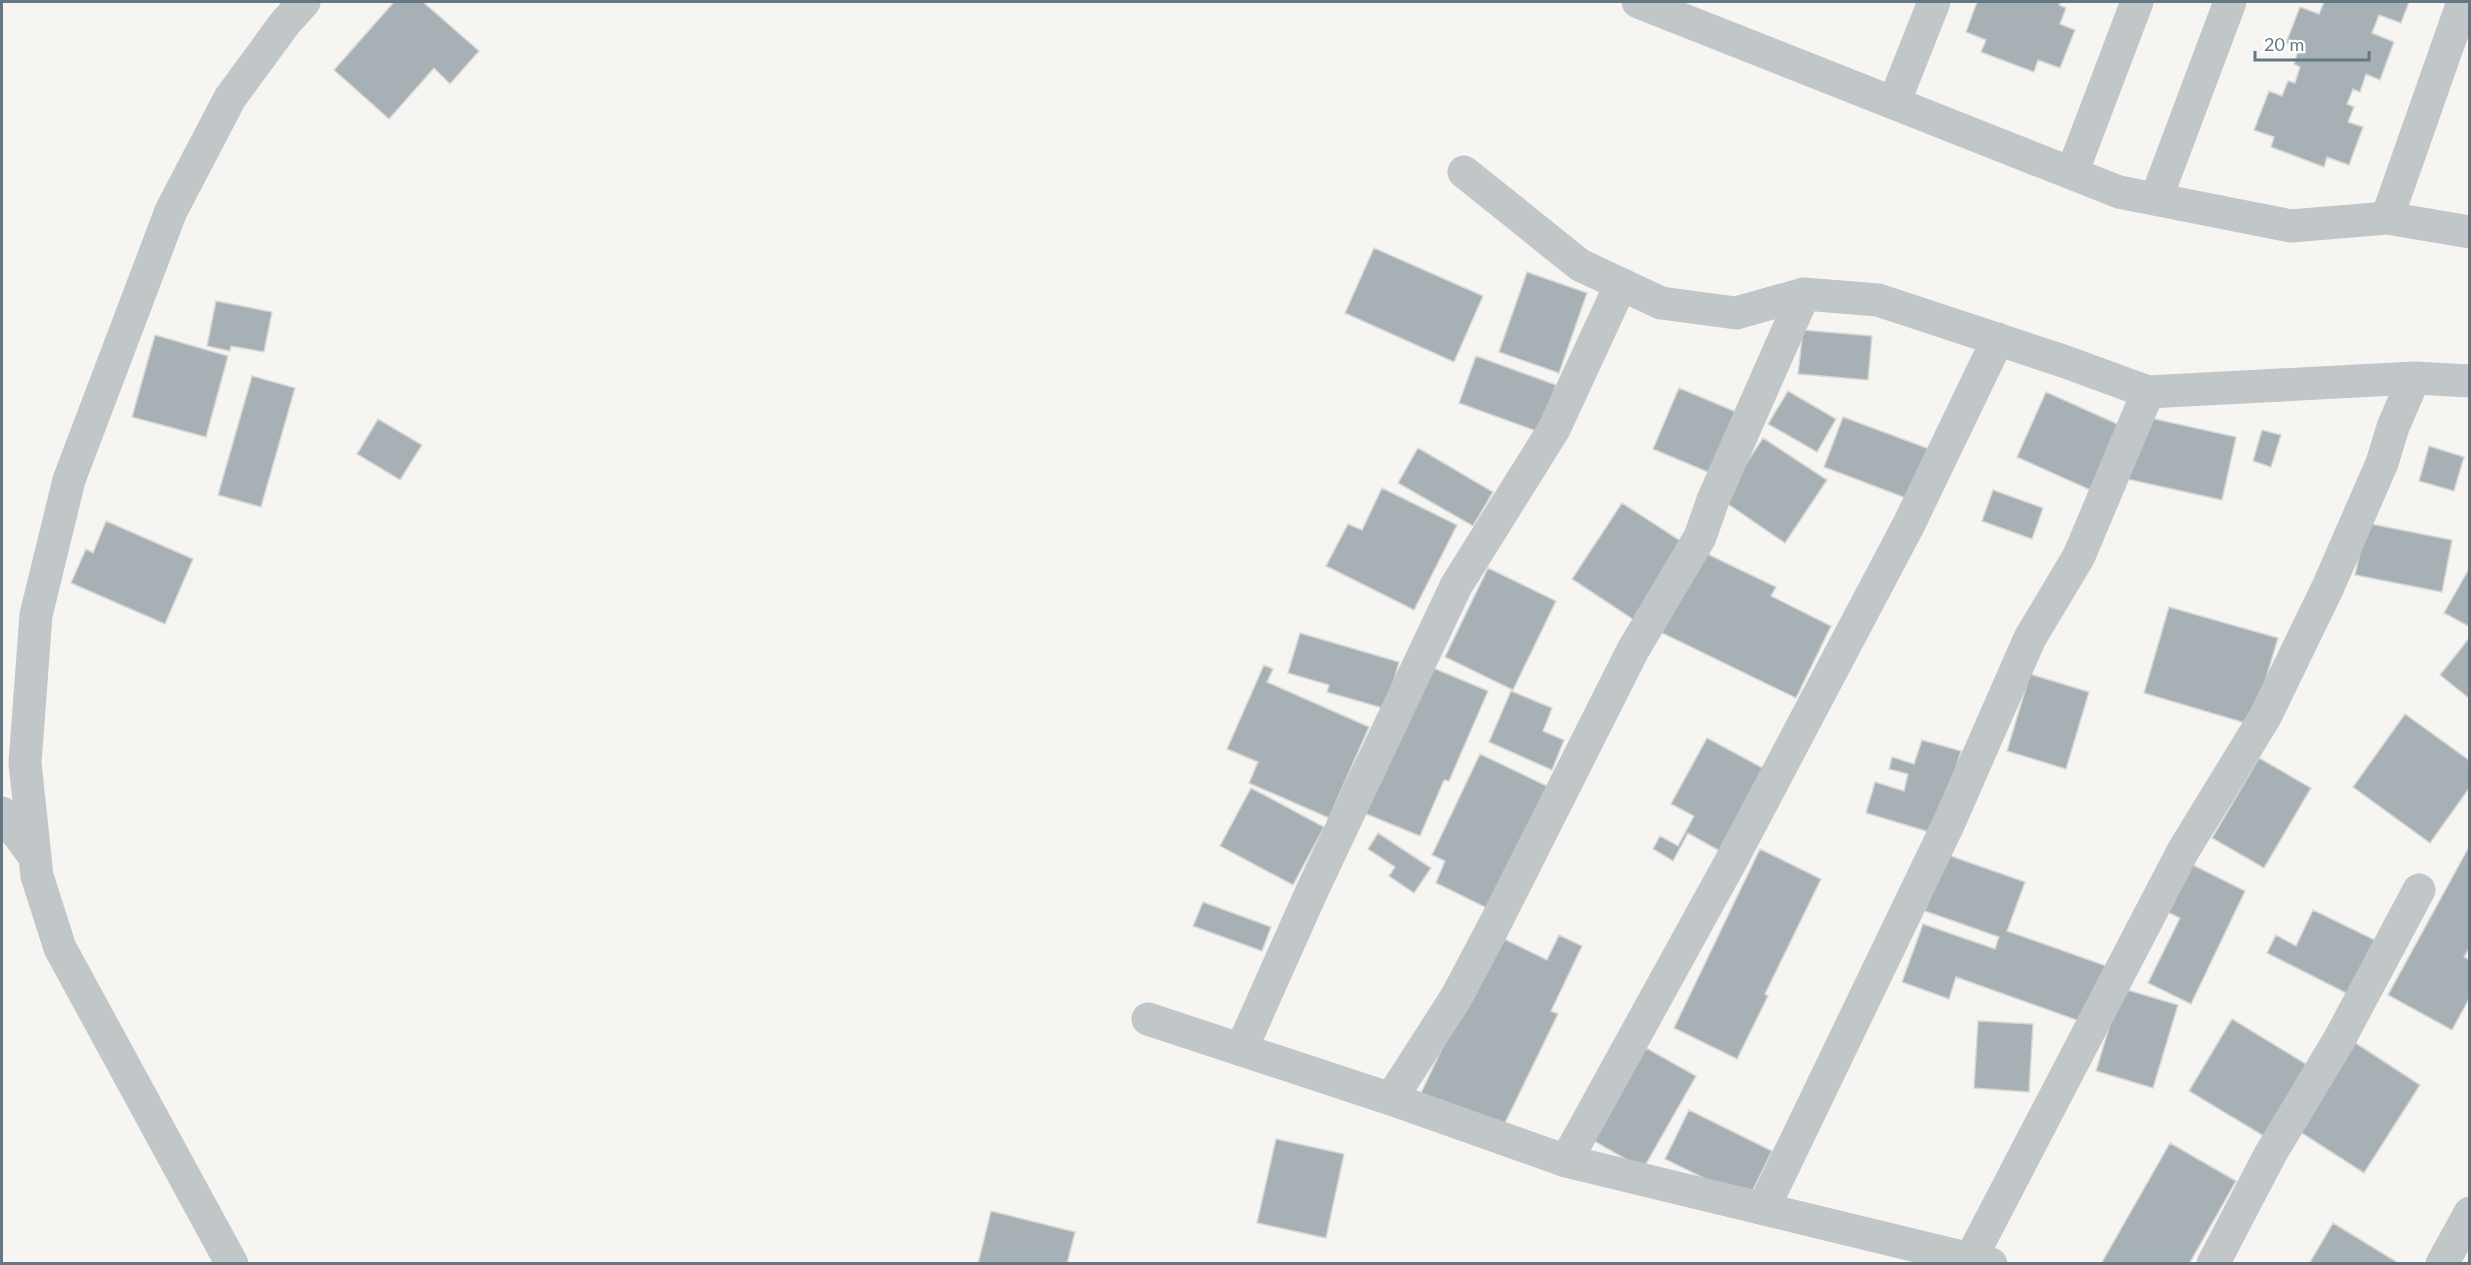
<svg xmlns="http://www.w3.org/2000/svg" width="2471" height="1265" font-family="Lato,sans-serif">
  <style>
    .building { fill: #a7b1b5; stroke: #d7d7d5; stroke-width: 1.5 }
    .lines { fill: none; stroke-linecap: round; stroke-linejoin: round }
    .minor { stroke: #c1c6c8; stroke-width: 33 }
  </style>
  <rect width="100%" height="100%" fill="#f6f5f2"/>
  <path class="building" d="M 394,2 L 423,2 L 479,51 L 450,84 L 434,68 L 389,119 L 334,70 Z
    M 1977,2 L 2061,2 L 2059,5 L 2066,8 L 2060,24 L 2075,30 L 2060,68 L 2038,60 L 2034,72 L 1981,52 L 1986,40 L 1966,32 Z
    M 2324,2 L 2409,2 L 2401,23 L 2379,15 L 2372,33 L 2394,42 L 2380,80 L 2366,74 L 2360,92 L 2353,89 L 2347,104 L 2354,107 L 2348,122 L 2363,127 L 2349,165 L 2327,157 L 2324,167 L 2271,147 L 2274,137 L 2254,130 L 2269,91 L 2282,96 L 2288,81 L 2295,83 L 2300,67 L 2294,64 L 2299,48 L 2286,43 L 2300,7 L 2319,14 Z
    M 1374,248 L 1483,296 L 1454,362 L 1345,313 Z
    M 1527,272 L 1587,293 L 1559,373 L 1499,352 Z
    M 216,301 L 272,312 L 264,352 L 231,346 L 230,351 L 207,346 Z
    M 1803,330 L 1872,336 L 1868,380 L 1798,374 Z
    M 155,335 L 228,356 L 206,437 L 132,417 Z
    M 1476,356 L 1556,385 L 1539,432 L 1459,403 Z
    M 252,376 L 295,388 L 261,507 L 218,495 Z
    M 1679,388 L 1741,414 L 1715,475 L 1653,449 Z
    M 1788,391 L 1836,419 L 1817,452 L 1768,424 Z
    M 2046,392 L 2126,428 L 2097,493 L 2017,457 Z
    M 2141,416 L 2236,437 L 2222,500 L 2127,479 Z
    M 1843,417 L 1932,450 L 1914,501 L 1824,467 Z
    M 378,419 L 422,445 L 400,480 L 357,454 Z
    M 2262,430 L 2281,435 L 2271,467 L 2253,461 Z
    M 1763,438 L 1827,480 L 1785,543 L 1722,500 Z
    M 2429,446 L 2464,457 L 2454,491 L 2419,481 Z
    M 1418,448 L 1493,492 L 1473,526 L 1398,483 Z
    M 1382,488 L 1457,525 L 1414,610 L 1326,566 L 1348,524 L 1362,530 Z
    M 1993,490 L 2043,508 L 2032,539 L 1982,521 Z
    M 1622,503 L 1693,549 L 1643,626 L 1572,579 Z
    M 106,521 L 193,559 L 165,624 L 71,583 L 86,549 L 93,553 Z
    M 2366,523 L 2452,540 L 2442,592 L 2355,575 Z
    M 1695,548 L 1776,587 L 1771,596 L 1831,626 L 1796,698 L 1656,630 Z
    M 2470,567 L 2470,627 L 2444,613 Z
    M 1488,568 L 1556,601 L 1513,690 L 1445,657 Z
    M 2169,607 L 2278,638 L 2252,725 L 2144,693 Z
    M 1300,633 L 1399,662 L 1386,709 L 1327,692 L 1329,685 L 1288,673 Z
    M 2470,637 L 2470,699 L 2440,675 Z
    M 1264,665 L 1273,669 L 1267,682 L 1369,727 L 1329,818 L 1249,783 L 1258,762 L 1227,749 Z
    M 1426,665 L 1488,691 L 1449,781 L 1444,780 L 1420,836 L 1364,813 Z
    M 2030,674 L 2089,692 L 2066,769 L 2007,751 Z
    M 1511,691 L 1552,708 L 1543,731 L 1564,740 L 1552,770 L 1489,742 Z
    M 2405,714 L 2470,761 L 2470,787 L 2430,843 L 2353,787 Z
    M 1707,738 L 1770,772 L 1725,854 L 1688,833 L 1673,861 L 1653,849 L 1660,836 L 1678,846 L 1694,816 L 1671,804 Z
    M 1922,740 L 1961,751 L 1936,834 L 1866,813 L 1875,782 L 1904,791 L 1908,774 L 1889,769 L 1892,757 L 1914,764 Z
    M 1480,754 L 1551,788 L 1493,911 L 1436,883 L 1445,861 L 1432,855 Z
    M 2259,758 L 2311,788 L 2264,868 L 2212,838 Z
    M 1251,788 L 1324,827 L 1293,885 L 1220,846 Z
    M 1378,833 L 1431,868 L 1414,893 L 1389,876 L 1395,867 L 1368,849 Z
    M 2470,845 L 2470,947 L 2464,957 L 2470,960 L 2470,997 L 2452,1030 L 2388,995 Z
    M 1760,849 L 1821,879 L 1765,994 L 1768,996 L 1737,1059 L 1674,1028 Z
    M 1945,854 L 2025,882 L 2007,931 L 2109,967 L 2088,1024 L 1956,977 L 1949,999 L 1902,982 L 1923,924 L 1995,949 L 1999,937 L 1925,911 Z
    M 2187,862 L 2245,891 L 2191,1004 L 2148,983 L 2180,918 L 2163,910 Z
    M 1203,902 L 1271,927 L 1262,951 L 1193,926 Z
    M 2313,910 L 2381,943 L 2354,997 L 2267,953 L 2276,935 L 2296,946 Z
    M 1496,935 L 1547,960 L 1559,935 L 1582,946 L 1551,1011 L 1558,1014 L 1501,1131 L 1421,1093 Z
    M 2121,988 L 2178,1005 L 2153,1088 L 2096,1071 Z
    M 2232,1019 L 2314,1069 L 2272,1141 L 2189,1091 Z
    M 1978,1021 L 2033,1024 L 2029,1092 L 1974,1088 Z
    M 2351,1040 L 2420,1085 L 2364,1173 L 2294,1128 Z
    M 1646,1048 L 1696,1076 L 1643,1169 L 1594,1141 Z
    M 1689,1110 L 1772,1151 L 1748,1200 L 1665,1159 Z
    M 1276,1139 L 1344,1154 L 1326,1238 L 1257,1223 Z
    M 2170,1143 L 2236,1181 L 2189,1264 L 2101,1264 Z
    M 991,1211 L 1075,1232 L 1067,1264 L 978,1264 Z
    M 2333,1223 L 2400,1264 L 2309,1264 Z"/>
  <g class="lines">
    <path class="minor" d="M 1638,2 L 2119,192 L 2291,226 L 2387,218 L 2470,232
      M 1894,103 L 1934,2
      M 1464,172 L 1580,265 L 1661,303 L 1736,313 L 1804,294 L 1878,300 L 2063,361 L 2148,392 L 2414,378 L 2470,381
      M 2072,173 L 2137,2
      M 2156,199 L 2230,2
      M 2387,218 L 2463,2
      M 2,813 L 35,857
      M 1148,1019 L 1391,1099 L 1566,1161 L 1991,1264
      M 1241,1050 L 1311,893 L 1456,586 L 1554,429 L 1621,284
      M 1391,1099 L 1457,996 L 1496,922 L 1633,650 L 1700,537 L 1713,500 L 1804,294
      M 1566,1161 L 1730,863 L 1909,524 L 1998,339
      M 1764,1207 L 1948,825 L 2030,638 L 2079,556 L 2148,392
      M 1971,1258 L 2183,851 L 2265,717 L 2328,587 L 2382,463 L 2393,427 L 2414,378
      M 232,1264 L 60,948 L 37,876 L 25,763 L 36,615 L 69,480 L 171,211 L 230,98 L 285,23 L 304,2
      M 2213,1264 L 2271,1153 L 2339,1040 L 2419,890
      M 2442,1264 L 2470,1213"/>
  </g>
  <rect width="2471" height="1265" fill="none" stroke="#647883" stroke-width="6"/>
  <path d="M2255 51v9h114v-9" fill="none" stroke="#647883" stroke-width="3"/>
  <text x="2264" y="51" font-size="18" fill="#647883" stroke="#ffffff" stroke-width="4.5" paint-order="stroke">20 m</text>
</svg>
